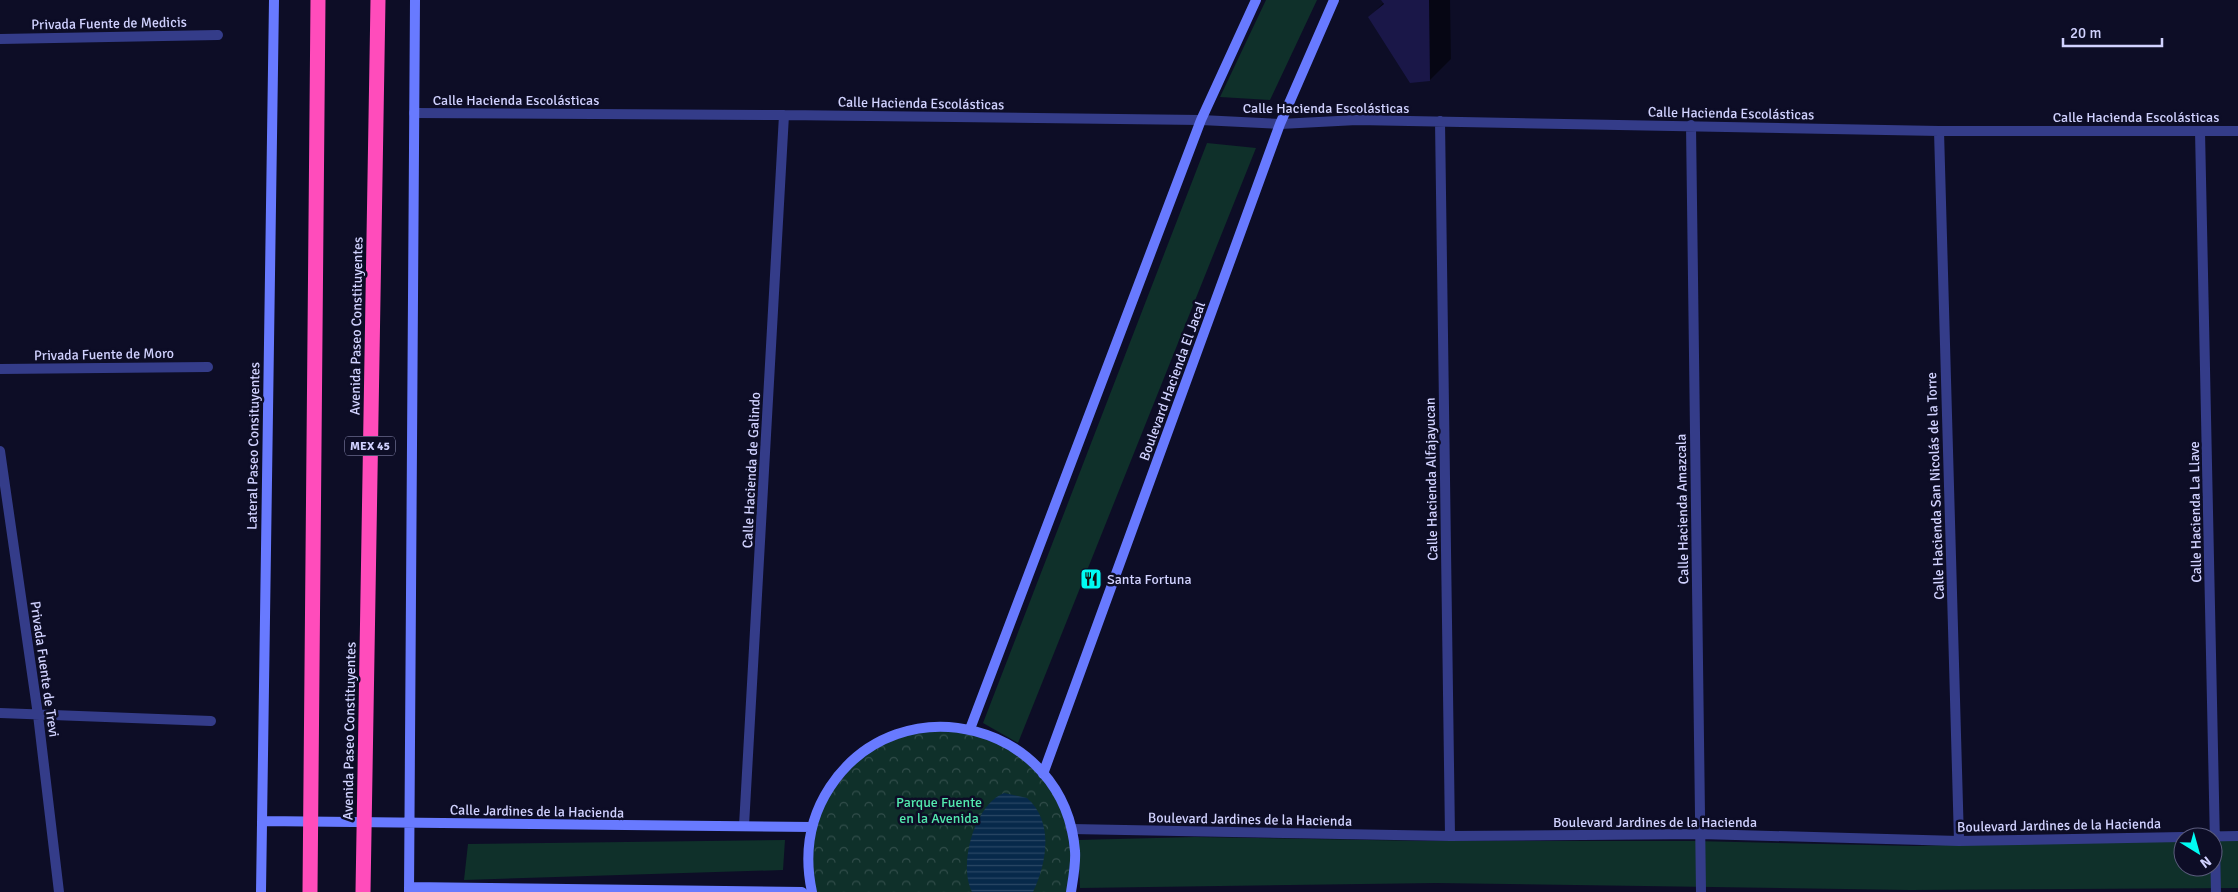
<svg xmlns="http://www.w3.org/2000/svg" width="2238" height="892" font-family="Signika,sans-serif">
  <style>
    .forest { fill: url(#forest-crowns) }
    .garden { fill: #0f302a }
    .water { fill: url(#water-rules) }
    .shadow { fill: #0007 }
    .building { fill: #1a1748 }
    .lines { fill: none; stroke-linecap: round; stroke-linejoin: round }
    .street { stroke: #343c89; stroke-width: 10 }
    .secondary { stroke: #687aff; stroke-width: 10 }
    .highway-bridge { stroke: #ff4cbb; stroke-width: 15 }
    .labels { text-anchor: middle; stroke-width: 5; stroke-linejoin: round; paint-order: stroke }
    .shield { fill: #0d0d26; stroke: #9697be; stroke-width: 1 }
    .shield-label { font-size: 12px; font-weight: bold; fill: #d1d2ff }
    .street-label { font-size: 14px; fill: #d1d2ff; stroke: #0d0d26 }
    .poi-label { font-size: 14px; fill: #d1d2ff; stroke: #0d0d26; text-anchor: start }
    .park-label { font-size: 14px; fill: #53e9ae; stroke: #0d0d26 }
  </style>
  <defs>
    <pattern id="forest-crowns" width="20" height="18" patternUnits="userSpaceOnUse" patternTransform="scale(1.25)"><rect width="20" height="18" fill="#0f302a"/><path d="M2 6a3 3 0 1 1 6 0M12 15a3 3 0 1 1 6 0" fill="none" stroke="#314d4a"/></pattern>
    <pattern id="water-rules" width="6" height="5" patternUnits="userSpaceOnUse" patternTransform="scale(1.25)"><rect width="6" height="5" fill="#07294a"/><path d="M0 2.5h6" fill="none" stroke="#2a4765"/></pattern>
  </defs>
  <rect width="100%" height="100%" fill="#0d0d26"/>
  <path class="forest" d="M 941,726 L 991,736 L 1043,774 L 1067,814 L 1073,840 L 1071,892 L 812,892 L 808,869 L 820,805 L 867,749 L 903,732 Z"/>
  <path class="garden" d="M 1266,0 L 1317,0 L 1270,100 L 1220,97 Z
    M 1207,143 L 1256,148 L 1018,743 L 983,723 Z
    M 1195,837 L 1424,841 L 1694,841 L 1915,846 L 2183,838 L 2183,867 L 2213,867 L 2213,838 L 2238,839 L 2238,888 L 1910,890 L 1436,883 L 1080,888 L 1078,840 Z
    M 785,840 L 783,870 L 464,880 L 468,844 Z"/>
  <path class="water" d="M 1004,793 L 1027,798 C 1054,822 1047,862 1033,892 L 972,892 C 958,865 974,805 1004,793 Z"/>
  <path class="shadow" d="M 1383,0 L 1450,0 L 1451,59 L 1430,80 L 1370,17 L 1384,2 Z"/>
  <path class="building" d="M 1381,0 L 1429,0 L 1430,81 L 1410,83 L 1368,17 L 1384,4 Z"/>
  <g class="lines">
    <path class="street" d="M 0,39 L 218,35
      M 414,113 L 784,115 L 1201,120 L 1280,124 L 1357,120 L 1939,131 L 2238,131
      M 1440,121 L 1450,836
      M 1691,125 L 1701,892
      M 1939,131 L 1959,841
      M 2200,131 L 2216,892
      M 0,369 L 208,367
      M 0,451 L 38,715 L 59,892
      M 0,713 L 211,721
      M 744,826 L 784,115
      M 1071,829 L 1450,836 L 1700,834 L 1959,841 L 2238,836"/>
    <path class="secondary" d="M 970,729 L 1201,120 L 1256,0
      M 1043,774 L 1280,124 L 1334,0
      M 262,821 L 812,827
      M 409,887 L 802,892
      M 261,892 L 274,0
      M 409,892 L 415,0
      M 812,892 C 804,855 809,819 830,787 C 900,681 1065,723 1075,851 C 1076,864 1073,879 1071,892"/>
    <path class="highway-bridge" d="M 310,892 L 318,0
      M 363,892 L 378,0"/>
  </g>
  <defs>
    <g id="restaurant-square" transform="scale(1.125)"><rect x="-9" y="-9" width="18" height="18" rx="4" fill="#00fcf2" stroke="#0d0d26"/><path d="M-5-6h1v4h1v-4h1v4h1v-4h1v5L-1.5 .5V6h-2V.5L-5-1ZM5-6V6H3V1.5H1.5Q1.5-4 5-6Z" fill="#111"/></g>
  </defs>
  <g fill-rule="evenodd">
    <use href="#restaurant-square" x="1091" y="579"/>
  </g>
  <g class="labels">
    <rect class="shield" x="345" y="436.5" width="50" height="19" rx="4"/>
    <g class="shield-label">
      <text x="370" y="450">MEX 45</text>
    </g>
    <g class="street-label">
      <text transform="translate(109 23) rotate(-1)" y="5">Privada Fuente de Medicis</text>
      <text x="516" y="105">Calle Hacienda Escolásticas</text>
      <text transform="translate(921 103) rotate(1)" y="5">Calle Hacienda Escolásticas</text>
      <text x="1326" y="113">Calle Hacienda Escolásticas</text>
      <text transform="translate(1731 113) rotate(1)" y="5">Calle Hacienda Escolásticas</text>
      <text x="2136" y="122">Calle Hacienda Escolásticas</text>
      <text transform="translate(356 326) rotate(-89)" y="5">Avenida Paseo Constituyentes</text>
      <text transform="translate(104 354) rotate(-1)" y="5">Privada Fuente de Moro</text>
      <text transform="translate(1172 381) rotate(-70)" y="5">Boulevard Hacienda El Jacal</text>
      <text transform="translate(253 446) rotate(-89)" y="5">Lateral Paseo Consituyentes</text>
      <text transform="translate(751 470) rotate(-87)" y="5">Calle Hacienda de Galindo</text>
      <text transform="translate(1431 479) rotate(-91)" y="5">Calle Hacienda Alfajayucan</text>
      <text transform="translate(1935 486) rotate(-92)" y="5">Calle Hacienda San Nicolás de la Torre</text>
      <text transform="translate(1682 509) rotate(-91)" y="5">Calle Hacienda Amazcala</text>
      <text transform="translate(2195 512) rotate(-91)" y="5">Calle Hacienda La Llave</text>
      <text transform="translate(45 669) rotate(82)" y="5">Privada Fuente de Trevi</text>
      <text transform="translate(349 731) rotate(-89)" y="5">Avenida Paseo Constituyentes</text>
      <text transform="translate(537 811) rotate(1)" y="5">Calle Jardines de la Hacienda</text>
      <text transform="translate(1250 819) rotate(1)" y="5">Boulevard Jardines de la Hacienda</text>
      <text x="1655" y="827">Boulevard Jardines de la Hacienda</text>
      <text transform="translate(2059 825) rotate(-1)" y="5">Boulevard Jardines de la Hacienda</text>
    </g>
    <g class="poi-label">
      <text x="1107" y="584">Santa Fortuna</text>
    </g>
    <g class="park-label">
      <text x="939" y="807">Parque Fuente<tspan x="939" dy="16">en la Avenida</tspan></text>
    </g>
  </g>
  <g transform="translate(2198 852) rotate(143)"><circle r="24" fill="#0d0d26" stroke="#5b5c7d"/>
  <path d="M0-4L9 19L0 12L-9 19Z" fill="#00fcf2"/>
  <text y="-8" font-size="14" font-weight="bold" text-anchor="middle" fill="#d1d2ff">N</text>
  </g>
  <path d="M2063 38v8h99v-8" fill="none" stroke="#d1d2ff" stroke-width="2.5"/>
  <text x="2070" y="38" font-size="15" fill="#d1d2ff" stroke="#0d0d26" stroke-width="4" paint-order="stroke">20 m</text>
</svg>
